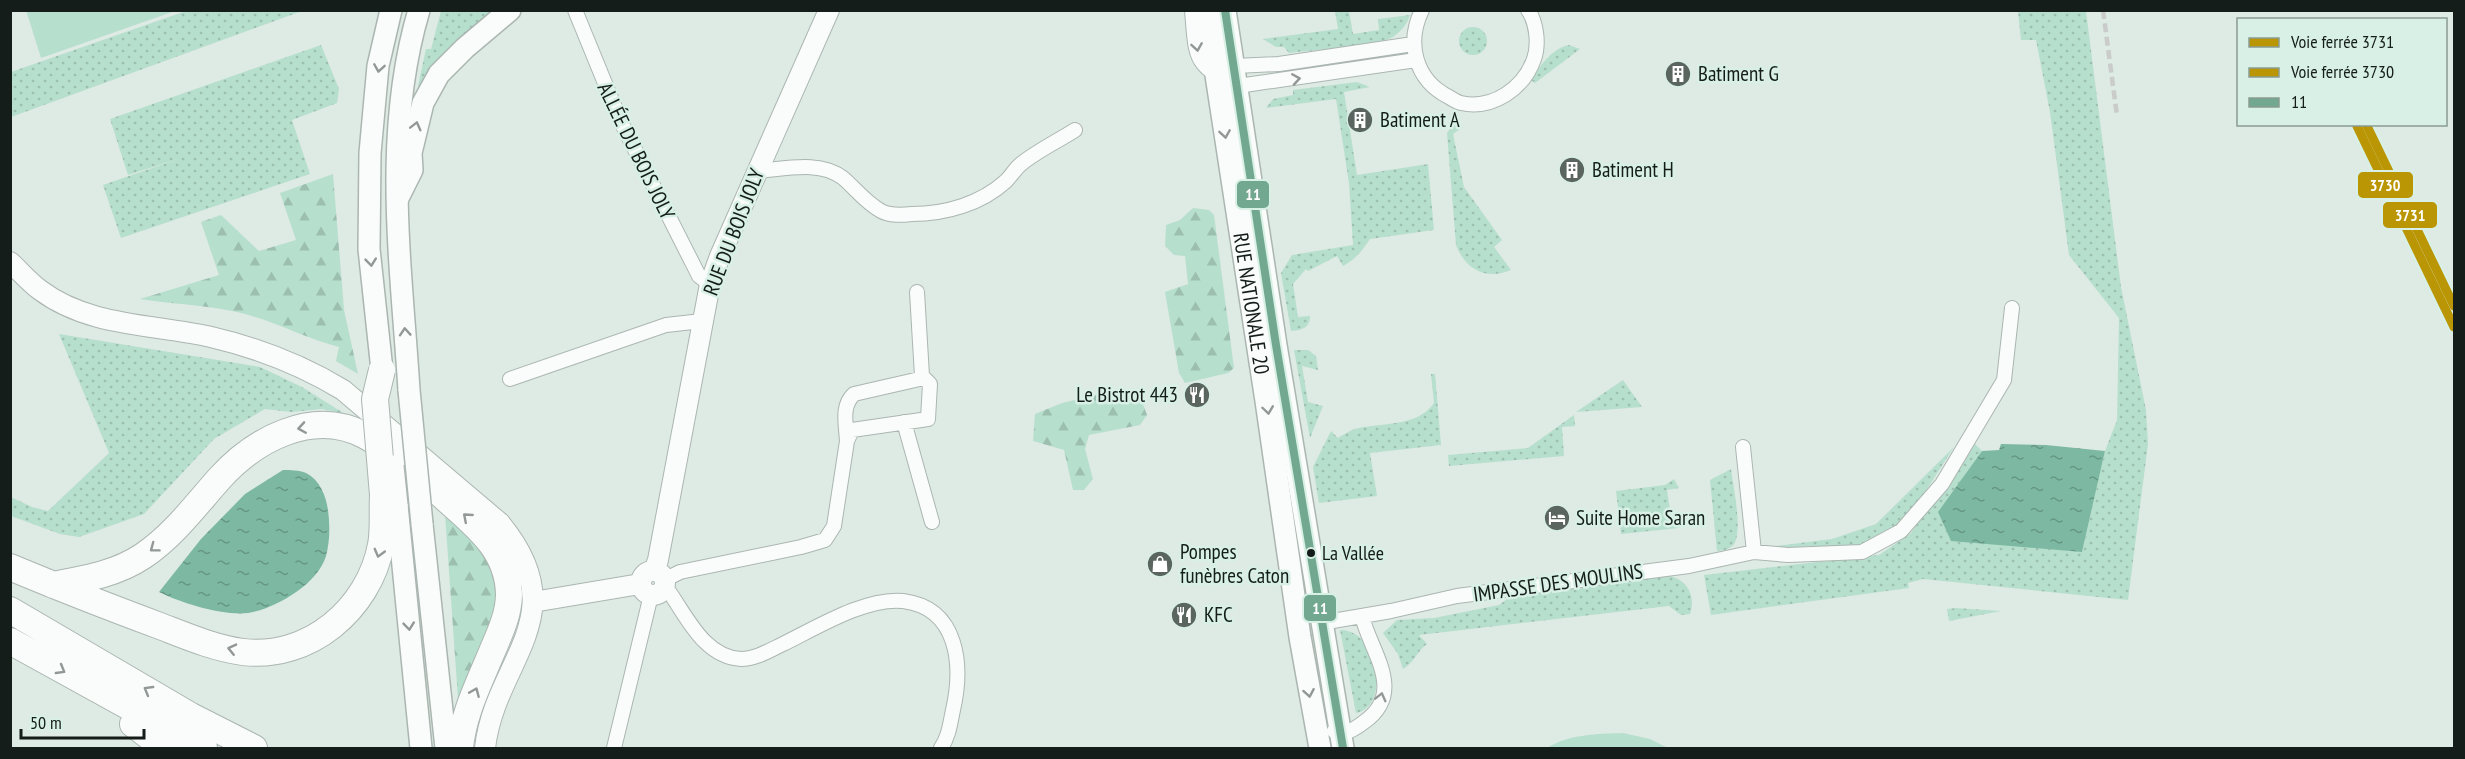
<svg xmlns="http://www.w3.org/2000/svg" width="2465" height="759" font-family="'PT Sans Narrow',sans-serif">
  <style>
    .grass { fill: url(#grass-dots) }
    .forest { fill: url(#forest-firs) }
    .park { fill: #b7dfce }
    .water { fill: url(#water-ripples) }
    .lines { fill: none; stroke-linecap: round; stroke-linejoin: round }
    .street-casing { stroke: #abb6b1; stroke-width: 16 }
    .secondary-casing { stroke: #abb6b1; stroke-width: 22 }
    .primary-casing { stroke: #abb6b1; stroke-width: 24 }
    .highway-casing { stroke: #abb6b1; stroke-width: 28 }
    .street { stroke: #fafcfb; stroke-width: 14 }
    .secondary { stroke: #fafcfb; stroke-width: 20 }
    .primary { stroke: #fafcfb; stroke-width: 21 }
    .highway { stroke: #fafcfb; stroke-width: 26 }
    .rail { stroke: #c9ccca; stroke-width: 4.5; stroke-dasharray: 9 4.5; stroke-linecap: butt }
    .primary-bridge-casing { stroke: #abb6b1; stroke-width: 24; stroke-linecap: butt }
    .highway-bridge-casing { stroke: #abb6b1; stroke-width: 28; stroke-linecap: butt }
    .primary-bridge { stroke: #fafcfb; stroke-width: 21 }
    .highway-bridge { stroke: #fafcfb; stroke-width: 26 }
    .bus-1-casing { stroke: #d8f0e5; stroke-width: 12 }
    .bus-1 { stroke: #72a790; stroke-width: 8 }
    .rail-1-casing { stroke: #d8f0e5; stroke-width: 14 }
    .rail-2-casing { stroke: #d8f0e5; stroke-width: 14 }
    .rail-1 { stroke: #bb9604; stroke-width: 9 }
    .rail-2 { stroke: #bb9604; stroke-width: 9 }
    .oneway { stroke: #929895 }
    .bus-dot { fill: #141d19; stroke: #d8f0e5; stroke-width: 2 }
    .labels { text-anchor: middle; stroke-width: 5; stroke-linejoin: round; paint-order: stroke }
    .bus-label { font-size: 20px; fill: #141d19; stroke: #d8f0e5; text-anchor: start }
    .poi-label { font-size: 21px; fill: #141d19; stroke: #d8f0e5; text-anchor: start }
    .street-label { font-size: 21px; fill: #141d19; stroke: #d8f0e5 }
    .line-badge { stroke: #d8f0e5; stroke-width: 2 }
    .badge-label { font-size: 16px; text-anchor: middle; font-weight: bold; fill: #fff }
  </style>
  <defs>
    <pattern id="grass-dots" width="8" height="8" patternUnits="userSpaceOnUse" patternTransform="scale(1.5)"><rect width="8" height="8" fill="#b7dfce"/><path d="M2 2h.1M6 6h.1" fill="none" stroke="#9cbfb0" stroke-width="1.8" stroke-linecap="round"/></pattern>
    <pattern id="forest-firs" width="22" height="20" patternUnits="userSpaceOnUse" patternTransform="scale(1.5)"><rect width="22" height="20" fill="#b7dfce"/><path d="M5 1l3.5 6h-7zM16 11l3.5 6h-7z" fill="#9cbfb0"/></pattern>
    <pattern id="water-ripples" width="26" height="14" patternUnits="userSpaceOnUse" patternTransform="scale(1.5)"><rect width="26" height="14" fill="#7db9a2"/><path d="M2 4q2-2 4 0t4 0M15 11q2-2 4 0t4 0" fill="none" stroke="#659683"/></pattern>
  </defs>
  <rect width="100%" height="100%" fill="#deeae4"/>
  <path class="grass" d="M 186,11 L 302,11 L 11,117 L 11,72 Z
    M 441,11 L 500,11 L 422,89 L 418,86 L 426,49 L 431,49 Z
    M 1335,11 L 1349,11 L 1353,34 L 1379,30 L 1378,19 L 1410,15 C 1407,25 1401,31 1393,37 C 1377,46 1311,50 1289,53 L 1284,47 L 1276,47 L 1263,39 L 1338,29 Z
    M 2018,11 L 2086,11 L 2121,287 L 2146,410 L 2148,444 L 2128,600 L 1923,579 L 1908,583 L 1909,588 L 1711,615 L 1704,575 L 1879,555 L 1911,533 L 1975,444 L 1982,451 L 1939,512 L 2082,552 L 2105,451 L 2117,420 L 2119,318 L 2069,255 L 2050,112 L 2036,40 L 2021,40 Z
    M1459 41a14 14 0 1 1 28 0a14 14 0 1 1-28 0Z
    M 321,45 L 339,89 L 337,103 L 292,120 L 310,174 L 121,238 L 103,185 L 178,159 L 128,175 L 110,119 Z
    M 1569,45 L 1580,49 L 1535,83 L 1531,80 C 1540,66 1552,48 1569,45 Z
    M 1405,51 L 1407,55 L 1286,75 L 1285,68 Z
    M 1357,82 L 1370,87 L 1344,92 L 1357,175 L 1428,164 L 1434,230 L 1370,239 C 1362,251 1356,259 1343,266 L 1337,256 L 1308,271 L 1306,269 L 1293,284 L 1298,317 L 1310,316 C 1310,328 1302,330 1291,331 L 1281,273 L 1292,255 L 1353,245 L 1349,183 L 1336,99 L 1266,108 L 1273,99 L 1293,95 L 1293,90 Z
    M 1454,123 L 1463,127 L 1453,134 L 1464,187 L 1502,240 L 1494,247 L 1511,270 C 1486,281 1465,269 1456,245 L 1447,133 Z
    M 59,334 L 260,367 L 302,387 L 345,414 L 322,409 L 291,412 L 265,409 L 214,439 L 144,514 L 79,537 L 60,534 L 11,516 L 11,497 L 32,507 L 48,511 L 109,453 Z
    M 1294,350 L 1308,350 L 1316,356 L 1318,370 L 1302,366 L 1308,402 L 1323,406 L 1310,438 Z
    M 1431,374 L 1435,374 L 1441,445 L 1370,453 L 1377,496 L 1319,503 L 1313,467 L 1331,431 L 1338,438 C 1343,435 1349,431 1355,429 C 1380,422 1417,428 1434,403 Z
    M 1623,380 L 1642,407 L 1576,412 Z
    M 1574,415 L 1575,426 L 1562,427 L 1564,456 L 1449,466 L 1448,455 L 1528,448 Z
    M 1954,447 L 1920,500 L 1899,523 L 1875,538 L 1857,546 L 1805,546 L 1785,550 L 1767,547 L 1832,539 L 1876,524 Z
    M 1731,469 C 1733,485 1743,531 1734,544 C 1729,550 1724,550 1717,551 L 1710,480 Z
    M 1674,479 L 1679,488 L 1667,490 L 1672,523 L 1682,522 L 1682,526 L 1679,528 L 1621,534 L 1616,491 L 1665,485 Z
    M 1670,576 C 1688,580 1696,597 1690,614 L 1681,615 L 1669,606 L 1419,635 L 1427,644 C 1417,651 1414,663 1403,669 L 1398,654 L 1383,633 L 1397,620 L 1434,618 L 1499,605 L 1515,593 Z
    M 1956,608 L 2001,611 L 1949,621 L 1947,609 Z
    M 1340,630 C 1379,629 1391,707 1356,713 Z"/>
  <path class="forest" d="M 333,174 L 344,310 L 358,374 L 336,361 L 339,347 C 303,338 273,320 237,312 C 207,305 171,304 140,299 L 219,275 L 201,222 L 221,215 L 259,251 L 296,240 L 280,193 Z
    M 1193,208 L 1209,210 L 1214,215 L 1234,368 L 1228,373 L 1185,383 L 1179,373 L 1165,292 L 1188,284 L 1185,256 L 1174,255 L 1165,246 L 1166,225 L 1180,220 Z
    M 1114,391 L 1141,399 L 1147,415 L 1140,425 L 1089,435 L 1085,449 L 1093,479 L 1084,490 L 1073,490 L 1064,450 L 1033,441 L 1035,414 L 1062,403 Z
    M 445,514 L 480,546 L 498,574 L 492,630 L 458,699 Z"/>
  <path class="park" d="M 26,10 L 175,10 L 175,11 L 41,58 Z
    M 1623,733 L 1650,739 L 1668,748 L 1547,748 C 1569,734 1597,734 1623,733 Z"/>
  <path class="water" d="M 2001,444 L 2046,445 L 2105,451 L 2082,552 L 1951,541 L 1938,512 L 1982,451 L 1999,450 Z
    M 283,470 C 290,470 299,470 306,473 C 320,480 326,496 328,510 C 330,526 330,541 326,556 C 318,584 275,609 248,613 C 223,616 181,603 159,592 L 201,539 L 245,494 Z"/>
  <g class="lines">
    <g class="street-casing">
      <path id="street" d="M 575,10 L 620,120 L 699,276 L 710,284
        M 1192,10 C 1196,58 1193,66 1238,86 L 1416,60
        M 1422,10 C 1406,43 1415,80 1449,97 C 1452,99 1457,102 1461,103 C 1493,110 1524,88 1534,59 C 1539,45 1537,23 1528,10
        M 1228,70 L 1235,66 L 1279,64 L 1413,44
        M 758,171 C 785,169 820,160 843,178 C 856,189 865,202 881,211 C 890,216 902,215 912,214 C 945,214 981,204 1006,181 C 1011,176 1015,169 1021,164 C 1037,151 1058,141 1075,130
        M 510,379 L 666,325 L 702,321
        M 904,422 L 932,522
        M 847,441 C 846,424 841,406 854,394 L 924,378
        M 1743,447 L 1754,552
        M 664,580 L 680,572 L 801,547 L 825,540 L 834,526 L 847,441 L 852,430 L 928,419 L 930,384 L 922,376 L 917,292
        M 663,590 L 670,593 C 688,619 705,657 741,659 C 756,659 770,650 783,644 C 816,628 866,597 903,601 C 959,608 963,666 953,710 C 950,724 949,736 941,748
        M 1321,623 L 1391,611 L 1457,596 L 1689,566 L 1754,552 L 1788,555 L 1862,552 L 1901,531 L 1942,484 L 2004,380 L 2012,308
        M 1334,731 C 1346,735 1355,729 1364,722 C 1407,692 1370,651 1362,616
        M 614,748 L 651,595"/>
    </g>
    <g class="secondary-casing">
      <path id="secondary" d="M 10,262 C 20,271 29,282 40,290 C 89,327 154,324 211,337 C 258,348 302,365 343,390 L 500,523 C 577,616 495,660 485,748
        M641 583a12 12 0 1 1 24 0a12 12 0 1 1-24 0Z
        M 654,571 L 658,560 L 710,284 L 720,256 L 829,10
        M 533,602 L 640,584"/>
    </g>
    <g class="primary-casing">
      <g id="primary">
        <path id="s1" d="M 1206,10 L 1266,401 L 1300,637 L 1320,748"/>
        <path d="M 1225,10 L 1276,345 L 1343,748"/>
        <path d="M 398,198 L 412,170 L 411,153 L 423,103 L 439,74 L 465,48 L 510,10"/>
        <path d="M 382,370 L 369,249 L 370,153 L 378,66 L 391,10"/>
        <path d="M 409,390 C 401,263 382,135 419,10"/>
        <path d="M 397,505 L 421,748"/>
        <path d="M 422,524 L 446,748"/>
      </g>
    </g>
    <g class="highway-casing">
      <path id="highway" d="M 10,567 C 60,588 109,607 160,626 C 186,636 214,648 243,652 C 309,660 369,609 381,545 C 384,529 382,511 383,495
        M 53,585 C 85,579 116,574 143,556 C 173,536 195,506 219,479 C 254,440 312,408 364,435 C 391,449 414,470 436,490 C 468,520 508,545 509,594 C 509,615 499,635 491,654 C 478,685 463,715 460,748
        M 10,610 L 191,716 L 254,748
        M 10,641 L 204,748
        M 133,724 L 164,748"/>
    </g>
    <use href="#street" class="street"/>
    <use href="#secondary" class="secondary"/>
    <use href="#primary" class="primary"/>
    <use href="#highway" class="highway"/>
    <path class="rail" d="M 2103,10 L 2117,116"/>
    <g class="primary-bridge-casing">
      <path id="primary-bridge" d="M 409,390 L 422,524
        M 393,466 L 397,505"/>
    </g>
    <g class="highway-bridge-casing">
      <path id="highway-bridge" d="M 382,370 L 375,399 L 383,495"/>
    </g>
    <use href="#primary-bridge" class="primary-bridge"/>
    <use href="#highway-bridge" class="highway-bridge"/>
    <g class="bus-1-casing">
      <path id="bus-1" d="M 1225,10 L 1276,345 L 1343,748"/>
    </g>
    <use href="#bus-1" class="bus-1"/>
    <g class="rail-1-casing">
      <path id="rail-1" d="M 2366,124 L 2454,306"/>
    </g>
    <g class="rail-2-casing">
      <path id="rail-2" d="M 2356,124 L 2454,327"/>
    </g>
    <use href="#rail-1" class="rail-1"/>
    <use href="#rail-2" class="rail-2"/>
  </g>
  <defs><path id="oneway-chevron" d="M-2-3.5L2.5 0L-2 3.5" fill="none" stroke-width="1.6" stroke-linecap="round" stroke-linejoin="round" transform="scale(1.5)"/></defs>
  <g class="oneway">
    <use href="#oneway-chevron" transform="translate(1197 47) rotate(81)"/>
    <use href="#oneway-chevron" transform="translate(379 68) rotate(99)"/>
    <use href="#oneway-chevron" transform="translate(1296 79) rotate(-9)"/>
    <use href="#oneway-chevron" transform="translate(416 126) rotate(-76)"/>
    <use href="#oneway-chevron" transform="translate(1225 134) rotate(81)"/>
    <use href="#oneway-chevron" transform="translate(371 262) rotate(84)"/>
    <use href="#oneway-chevron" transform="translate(405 332) rotate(-94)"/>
    <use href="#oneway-chevron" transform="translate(1268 410) rotate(82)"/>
    <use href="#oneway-chevron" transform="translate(302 428) rotate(171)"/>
    <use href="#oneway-chevron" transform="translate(467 517) rotate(-139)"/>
    <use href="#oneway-chevron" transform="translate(154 548) rotate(143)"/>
    <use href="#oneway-chevron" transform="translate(379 553) rotate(105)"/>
    <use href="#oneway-chevron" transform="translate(409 626) rotate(84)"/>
    <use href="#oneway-chevron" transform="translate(232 649) rotate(-167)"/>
    <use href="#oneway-chevron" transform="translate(61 670) rotate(30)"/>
    <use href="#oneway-chevron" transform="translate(148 690) rotate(-150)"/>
    <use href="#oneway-chevron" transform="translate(475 692) rotate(-67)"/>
    <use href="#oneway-chevron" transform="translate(1309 693) rotate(80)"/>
    <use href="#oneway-chevron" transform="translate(1381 697) rotate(-76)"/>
  </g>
  <defs>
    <g id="building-disc" transform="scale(1.35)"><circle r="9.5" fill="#5b6560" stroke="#d8f0e5"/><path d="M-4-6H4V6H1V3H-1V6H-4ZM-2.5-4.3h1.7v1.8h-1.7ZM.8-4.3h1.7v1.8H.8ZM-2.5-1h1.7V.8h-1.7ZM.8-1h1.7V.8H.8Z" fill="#fff"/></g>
    <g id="restaurant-disc" transform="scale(1.35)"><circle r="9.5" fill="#5b6560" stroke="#d8f0e5"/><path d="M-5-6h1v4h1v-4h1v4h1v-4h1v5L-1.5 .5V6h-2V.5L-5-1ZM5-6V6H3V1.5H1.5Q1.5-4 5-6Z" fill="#fff"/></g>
    <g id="hotel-disc" transform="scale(1.35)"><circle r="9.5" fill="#5b6560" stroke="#d8f0e5"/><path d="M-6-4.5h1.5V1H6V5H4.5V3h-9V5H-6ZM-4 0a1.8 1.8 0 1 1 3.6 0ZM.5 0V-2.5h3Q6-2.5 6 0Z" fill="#fff"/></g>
    <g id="shop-disc" transform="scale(1.35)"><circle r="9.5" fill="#5b6560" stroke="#d8f0e5"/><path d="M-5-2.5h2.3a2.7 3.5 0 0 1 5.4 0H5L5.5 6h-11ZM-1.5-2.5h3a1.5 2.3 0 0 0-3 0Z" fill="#fff"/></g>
  </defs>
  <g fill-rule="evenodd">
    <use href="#building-disc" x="1678" y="74"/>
    <use href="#building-disc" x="1360" y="120"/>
    <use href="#building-disc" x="1572" y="170"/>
    <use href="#restaurant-disc" x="1197" y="395"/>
    <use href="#hotel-disc" x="1557" y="518"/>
    <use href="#shop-disc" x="1160" y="564"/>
    <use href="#restaurant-disc" x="1184" y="615"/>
  </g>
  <circle class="bus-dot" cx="1311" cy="553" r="5"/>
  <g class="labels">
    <g class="bus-label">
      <text x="1322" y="560">La Vallée</text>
    </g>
    <g class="poi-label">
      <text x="1698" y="81">Batiment G</text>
      <text x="1380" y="127">Batiment A</text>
      <text x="1592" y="177">Batiment H</text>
      <text x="1178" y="402" text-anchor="end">Le Bistrot 443</text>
      <text x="1576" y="525">Suite Home Saran</text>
      <text x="1180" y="559">Pompes<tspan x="1180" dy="24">funèbres Caton</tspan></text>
      <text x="1204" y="622">KFC</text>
    </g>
    <g class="street-label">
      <text transform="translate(636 151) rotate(64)" y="7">ALLÉE DU BOIS JOLY</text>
      <text transform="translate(734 232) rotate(-69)" y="7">RUE DU BOIS JOLY</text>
      <text dy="7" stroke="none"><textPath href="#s1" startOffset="297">RUE NATIONALE 20</textPath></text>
      <text transform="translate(1558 583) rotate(-8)" y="7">IMPASSE DES MOULINS</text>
    </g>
  </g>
  <g class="line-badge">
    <rect x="2357" y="171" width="57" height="28" rx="6" fill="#bb9604"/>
    <rect x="1236" y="180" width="34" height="29" rx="6" fill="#72a790"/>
    <rect x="2382" y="201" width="56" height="28" rx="6" fill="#bb9604"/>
    <rect x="1303" y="594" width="34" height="28" rx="6" fill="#72a790"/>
  </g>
  <g class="badge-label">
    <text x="2385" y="191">3730</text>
    <text x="1253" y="200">11</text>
    <text x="2410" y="221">3731</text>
    <text x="1320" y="614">11</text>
  </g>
  <rect width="2465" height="759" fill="none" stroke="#141d19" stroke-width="24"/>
  <rect x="2237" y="18" width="210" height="108" fill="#d8f0e5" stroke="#8a9c93" stroke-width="1.5"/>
  <rect x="2249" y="38" width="30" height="9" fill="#bb9604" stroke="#8a9c93" stroke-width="1.5"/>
  <text x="2291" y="48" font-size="18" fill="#141d19">Voie ferrée 3731</text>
  <rect x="2249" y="68" width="30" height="9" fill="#bb9604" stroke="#8a9c93" stroke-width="1.5"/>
  <text x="2291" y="78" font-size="18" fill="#141d19">Voie ferrée 3730</text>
  <rect x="2249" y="98" width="30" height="9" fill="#72a790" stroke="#8a9c93" stroke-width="1.5"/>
  <text x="2291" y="108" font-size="18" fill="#141d19">11</text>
  <path d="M21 729v9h123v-9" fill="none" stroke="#141d19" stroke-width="3"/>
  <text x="30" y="729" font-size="18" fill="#141d19" stroke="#d8f0e5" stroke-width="4.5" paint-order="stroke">50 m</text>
</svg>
